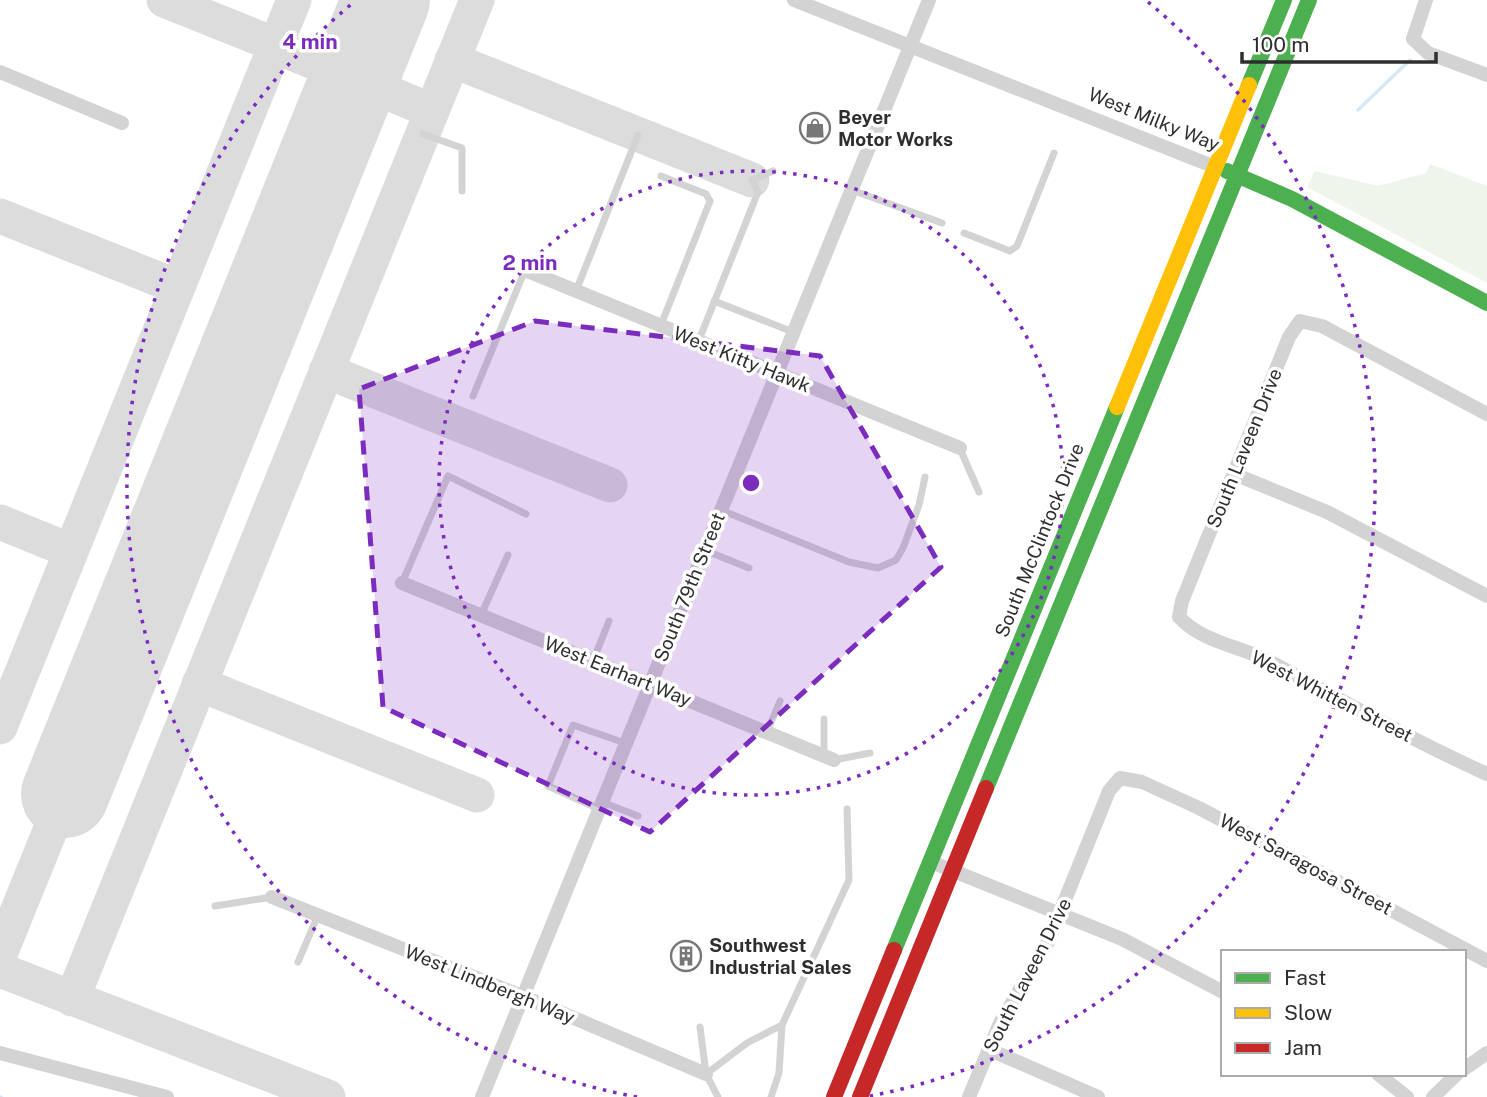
<svg xmlns="http://www.w3.org/2000/svg" width="1487" height="1097" font-family="'Public Sans',sans-serif">
  <style>
    .green { fill: #f0f5eb }
    .lines { fill: none; stroke-linecap: round; stroke-linejoin: round }
    .stream { stroke: #d6e8f3; stroke-width: 3.5 }
    .taxiway { stroke: #dcdcdc; stroke-width: 35 }
    .runway { stroke: #dcdcdc; stroke-width: 88 }
    .lane { stroke: #d3d3d3; stroke-width: 7 }
    .street { stroke: #d3d3d3; stroke-width: 14 }
    .fast { stroke: #4caf50; stroke-width: 16 }
    .slow { stroke: #ffc107; stroke-width: 16 }
    .jam { stroke: #c62828; stroke-width: 16 }
    .marked { fill: #7b2cbf; fill-opacity: 0.2; stroke: #7b2cbf; stroke-width: 5; stroke-dasharray: 14 9; stroke-linejoin: round }
    .ring { fill: none; stroke: #7b2cbf; stroke-width: 3.5; stroke-dasharray: 3.5 7 }
    .labels { text-anchor: middle; stroke-width: 7; stroke-linejoin: round; paint-order: stroke }
    .poi-label { font-size: 19px; font-weight: bold; fill: #2e2e2e; stroke: #fff; text-anchor: start }
    .street-label { font-size: 19px; fill: #2e2e2e; stroke: #fff }
    .centre { fill: #7b2cbf; stroke: #fff; stroke-width: 3.5 }
    .ring-label { font-size: 21px; text-anchor: middle; font-weight: bold; fill: #7b2cbf; stroke: #fff; stroke-width: 7; stroke-linejoin: round; paint-order: stroke }
  </style>
  <rect width="100%" height="100%" fill="#fff"/>
  <path class="green" d="M 1430,164 L 1487,186 L 1487,283 L 1307,187 L 1315,171 L 1378,186 L 1426,173 Z"/>
  <g class="lines">
    <path class="stream" d="M 1358,110 L 1410,60
      M 0,1097 L 1,1097"/>
    <path class="taxiway" d="M 164,0 L 276,45
      M 275,46 L 432,111
      M 452,60 L 752,180
      M 0,216 L 178,287
      M 326,371 L 610,485
      M 0,522 L 71,551
      M 199,684 L 477,795
      M 0,727 L 294,0
      M 0,954 L 65,794
      M 0,970 L 328,1097
      M 72,999 L 477,0"/>
    <path class="runway" d="M 65,794 L 386,0"/>
    <path class="lane" d="M 423,134 L 462,148 L 462,191
      M 852,190 L 942,223
      M 964,233 L 1010,251 L 1017,246 L 1054,153
      M 576,291 L 638,135
      M 714,301 L 793,332
      M 661,325 L 710,201 L 706,194 L 661,176
      M 699,340 L 758,192 L 752,180 L 773,171
      M 473,396 L 525,270
      M 960,449 L 979,492
      M 721,510 L 849,562 L 878,568 L 896,560 L 903,548 L 919,505 L 925,477
      M 704,550 L 749,568
      M 402,583 L 448,476 L 526,514
      M 481,615 L 508,555
      M 593,661 L 609,621
      M 767,732 L 780,701
      M 824,756 L 824,719
      M 834,760 L 870,753
      M 602,802 L 638,816
      M 599,809 L 548,786 L 573,725 L 625,743
      M 215,906 L 272,897
      M 298,962 L 318,915
      M 700,1027 L 706,1074 L 718,1097
      M 706,1074 L 747,1043 L 782,1025
      M 771,1097 L 779,1073 L 782,1025 L 849,880 L 847,809"/>
    <path class="street" d="M 794,0 L 1215,167
      M 1426,0 L 1413,39 L 1428,53 L 1487,75
      M 0,72 L 122,123
      M 525,270 L 960,448
      M 1487,414 L 1322,326 L 1300,321 L 1289,337 L 1182,601 L 1179,617 C 1202,642 1239,646 1269,661 C 1341,700 1412,740 1487,774
      M 1234,474 L 1327,512 L 1487,596
      M 402,583 L 834,760
      M 931,862 L 1122,939 L 1223,992
      M 272,897 L 522,996 L 706,1074
      M 988,1049 L 1098,1097
      M 0,1053 L 167,1097
      M 1464,1069 L 1487,1053
      M 1378,1074 L 1407,1097
      M 482,1097 L 929,0
      M 969,1097 L 1000,1023 L 1048,942 L 1109,791 L 1120,778 L 1142,782 L 1199,808 L 1487,961
      M 1433,1097 L 1457,1074"/>
    <path class="fast" d="M 1249,85 L 1284,0
      M 1227,171 L 1292,199 L 1487,303
      M 986,788 L 1309,0
      M 894,950 L 1117,407"/>
    <path class="slow" d="M 1117,407 L 1249,85"/>
    <path class="jam" d="M 834,1097 L 894,950
      M 860,1097 L 986,788"/>
  </g>
  <path class="marked" d="M 535,321 L 820,356 L 941,567 L 650,832 L 383,707 L 359,389 Z"/>
  <g class="ring">
    <circle cx="751" cy="483" r="312"/>
    <path d="M637 1097A624 624 0 0 1 354 2M1148 2A624 624 0 0 1 865 1097"/>
  </g>
  <defs>
    <g id="shop-ring" transform="scale(1.575)"><circle r="9.5" fill="#fff" stroke="#777" stroke-width="1.5"/><path d="M-5-2.5h2.3a2.7 3.5 0 0 1 5.4 0H5L5.5 6h-11ZM-1.5-2.5h3a1.5 2.3 0 0 0-3 0Z" fill="#777"/></g>
    <g id="building-ring" transform="scale(1.575)"><circle r="9.5" fill="#fff" stroke="#777" stroke-width="1.5"/><path d="M-4-6H4V6H1V3H-1V6H-4ZM-2.5-4.3h1.7v1.8h-1.7ZM.8-4.3h1.7v1.8H.8ZM-2.5-1h1.7V.8h-1.7ZM.8-1h1.7V.8H.8Z" fill="#777"/></g>
  </defs>
  <g fill-rule="evenodd">
    <use href="#shop-ring" x="815" y="128"/>
    <use href="#building-ring" x="686" y="956"/>
  </g>
  <g class="labels">
    <g class="poi-label">
      <text x="838" y="124">Beyer<tspan x="838" dy="22">Motor Works</tspan></text>
      <text x="709" y="952">Southwest<tspan x="709" dy="22">Industrial Sales</tspan></text>
    </g>
    <g class="street-label">
      <text transform="translate(1154 119) rotate(22)" y="7">West Milky Way</text>
      <text transform="translate(742 359) rotate(22)" y="7">West Kitty Hawk</text>
      <text transform="translate(1244 448) rotate(-68)" y="7">South Laveen Drive</text>
      <text transform="translate(1039 540) rotate(-68)" y="7">South McClintock Drive</text>
      <text transform="translate(689 587) rotate(-68)" y="7">South 79th Street</text>
      <text transform="translate(618 671) rotate(22)" y="7">West Earhart Way</text>
      <text transform="translate(1332 696) rotate(27)" y="7">West Whitten Street</text>
      <text transform="translate(1306 864) rotate(28)" y="7">West Saragosa Street</text>
      <text transform="translate(1027 975) rotate(-63)" y="7">South Laveen Drive</text>
      <text transform="translate(490 984) rotate(22)" y="7">West Lindbergh Way</text>
    </g>
  </g>
  <circle cx="751" cy="483" r="10" class="centre"/>
  <g class="ring-label">
    <text x="310" y="49">4 min</text>
    <text x="530" y="270">2 min</text>
  </g>
  <rect x="1221" y="950" width="245" height="126" fill="#ffffff" stroke="#ababab" stroke-width="2"/>
  <rect x="1235" y="973" width="35" height="10" fill="#4caf50" stroke="#ababab" stroke-width="2"/>
  <text x="1284" y="985" font-size="21" fill="#2e2e2e">Fast</text>
  <rect x="1235" y="1008" width="35" height="10" fill="#ffc107" stroke="#ababab" stroke-width="2"/>
  <text x="1284" y="1020" font-size="21" fill="#2e2e2e">Slow</text>
  <rect x="1235" y="1043" width="35" height="10" fill="#c62828" stroke="#ababab" stroke-width="2"/>
  <text x="1284" y="1055" font-size="21" fill="#2e2e2e">Jam</text>
  <path d="M1242 52v10h194v-10" fill="none" stroke="#2e2e2e" stroke-width="3.5"/>
  <text x="1252" y="52" font-size="21" fill="#2e2e2e" stroke="#ffffff" stroke-width="5" paint-order="stroke">100 m</text>
</svg>
